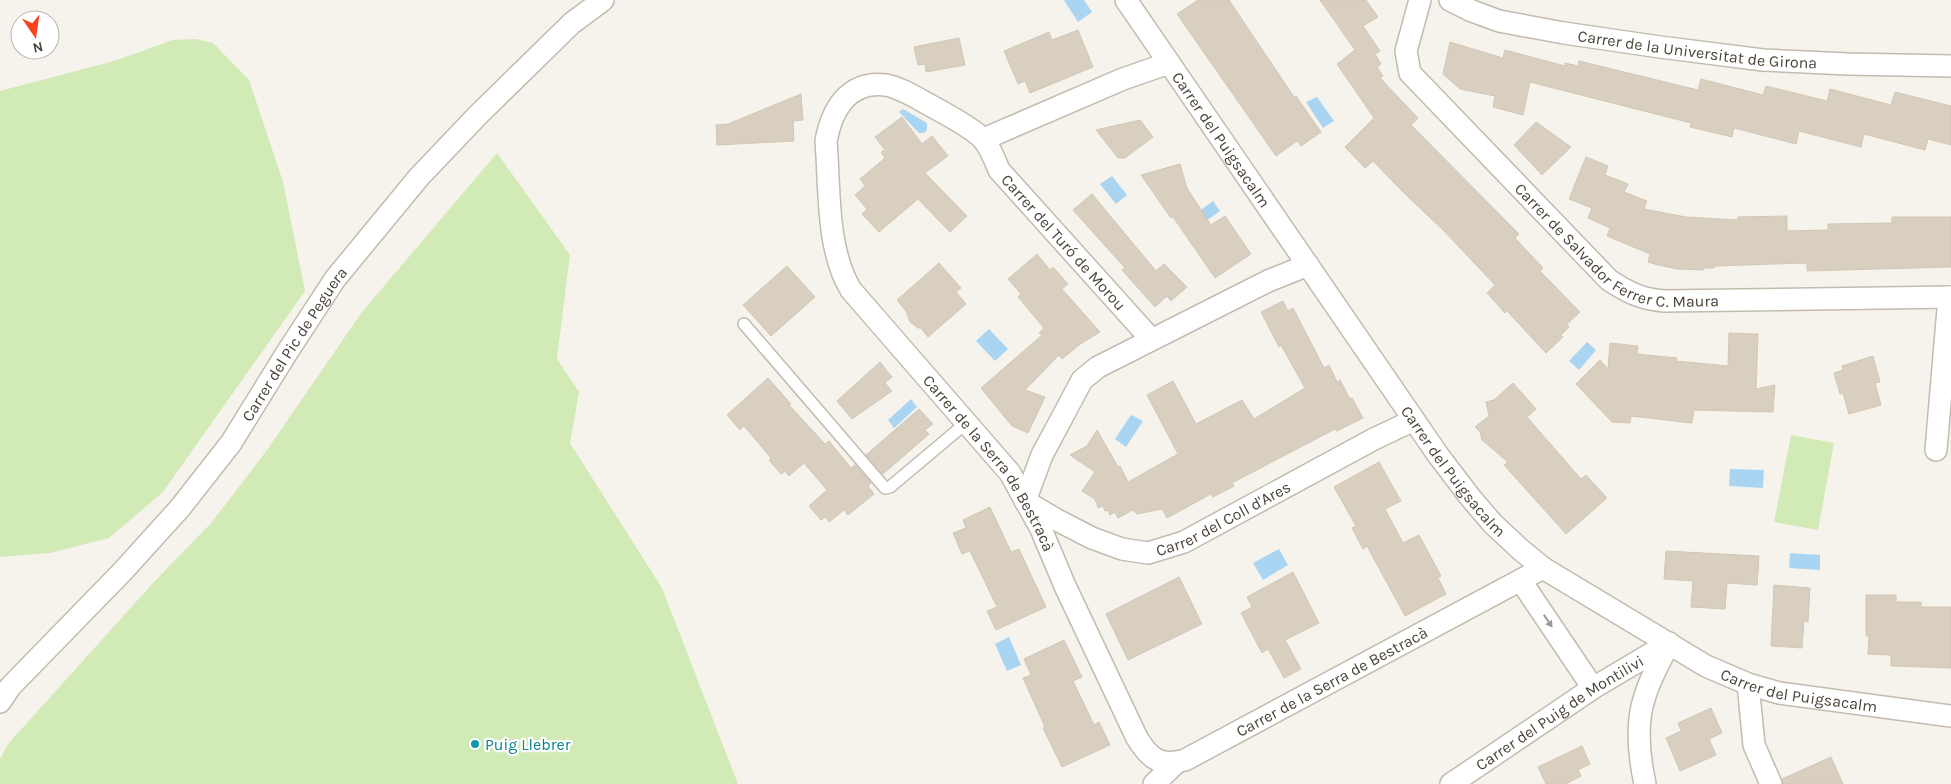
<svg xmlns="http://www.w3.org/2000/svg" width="1951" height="784" font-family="Karla,sans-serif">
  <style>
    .green { fill: #d2eab5 }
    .water { fill: #a9d4f2 }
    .building { fill: #d8cfc1; stroke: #d3c7b4 }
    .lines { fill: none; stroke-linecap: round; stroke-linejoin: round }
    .lane-casing { stroke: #c2bbae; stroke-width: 14 }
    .street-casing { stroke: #c2bbae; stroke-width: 24 }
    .lane { stroke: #fff; stroke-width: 11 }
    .street { stroke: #fff; stroke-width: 21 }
    .oneway { fill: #9c9892 }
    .culture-dot { fill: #0f9aa8; stroke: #fff; stroke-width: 2 }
    .labels { text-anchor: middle; stroke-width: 4.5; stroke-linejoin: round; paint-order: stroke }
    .street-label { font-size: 16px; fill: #4b4439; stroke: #fff }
    .culture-label { font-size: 16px; fill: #0d838f; stroke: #fff; text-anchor: start }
  </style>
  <rect width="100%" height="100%" fill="#f6f3ec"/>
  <path class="green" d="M 196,39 L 213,43 L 249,80 L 283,182 L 305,291 L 163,492 L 109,538 L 50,553 L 0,557 L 0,91 L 114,61 L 173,40 Z
    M 497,153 L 570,255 L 557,359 L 579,392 L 570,443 L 662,588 L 738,784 L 0,784 L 0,759 L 8,744 L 153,583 L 212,522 L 267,450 L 362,312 Z
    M 1791,435 L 1834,443 L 1818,530 L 1774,522 Z"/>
  <path class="water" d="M 1064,0 L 1084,0 L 1092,12 L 1078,22 Z
    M 1317,97 L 1334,121 L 1323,128 L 1306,102 Z
    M 903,109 L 927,123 L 927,130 L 924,133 L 919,133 L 899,112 Z
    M 1112,176 L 1127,195 L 1116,204 L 1100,184 Z
    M 1213,201 L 1220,211 L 1196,228 L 1190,218 Z
    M 989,329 L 1008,349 L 995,361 L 976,341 Z
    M 1587,342 L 1596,350 L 1579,370 L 1569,361 Z
    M 911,399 L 917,407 L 894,428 L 888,420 Z
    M 1131,415 L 1143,421 L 1126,447 L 1115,439 Z
    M 1730,469 L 1764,470 L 1763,488 L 1729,486 Z
    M 1279,549 L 1288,565 L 1263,580 L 1253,563 Z
    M 1790,553 L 1820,555 L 1820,570 L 1789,568 Z
    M 1009,637 L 1021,665 L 1007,671 L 995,644 Z"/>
  <path class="building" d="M 1198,0 L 1229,0 L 1294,97 L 1296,96 L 1321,132 L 1301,146 L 1297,141 L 1276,156 L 1177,14 Z
    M 1320,0 L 1366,0 L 1378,17 L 1363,26 L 1380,51 L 1375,54 L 1381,64 L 1377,67 L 1383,76 L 1380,78 L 1418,118 L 1411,125 L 1519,234 L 1515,238 L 1543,268 L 1540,271 L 1580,312 L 1567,324 L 1569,327 L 1561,335 L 1563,337 L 1546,353 L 1507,311 L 1505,313 L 1487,293 L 1495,285 L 1445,232 L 1403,192 L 1373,161 L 1365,168 L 1345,147 L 1374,118 L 1337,64 L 1355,50 Z
    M 1078,30 L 1093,67 L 1030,93 L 1025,81 L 1018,84 L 1004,51 L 1049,32 L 1052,40 Z
    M 959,38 L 965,65 L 926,72 L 925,64 L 918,65 L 914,47 Z
    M 1450,42 L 1503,58 L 1505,50 L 1565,66 L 1565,63 L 1578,66 L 1579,61 L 1698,90 L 1701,79 L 1763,95 L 1766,86 L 1827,101 L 1830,89 L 1891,105 L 1895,92 L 1951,106 L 1951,145 L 1928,139 L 1925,150 L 1864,134 L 1861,147 L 1799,131 L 1796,144 L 1734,128 L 1732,137 L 1690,127 L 1691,123 L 1530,82 L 1523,115 L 1493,107 L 1495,96 L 1460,89 L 1443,74 Z
    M 801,94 L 803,120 L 793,121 L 794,141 L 717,145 L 716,125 L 728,124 Z
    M 902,117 L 922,144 L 932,136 L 948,156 L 925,173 L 967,216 L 950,232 L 918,199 L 879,232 L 862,214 L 867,209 L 855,195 L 865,186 L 860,179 L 885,158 L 881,152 L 885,150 L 875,137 Z
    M 1140,120 L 1153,137 L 1125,158 L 1118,158 L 1096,130 Z
    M 1536,122 L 1571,147 L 1542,175 L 1514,145 Z
    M 1586,157 L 1608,166 L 1605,175 L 1628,184 L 1624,192 L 1647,201 L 1644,209 L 1686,217 L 1738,220 L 1738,217 L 1787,216 L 1787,231 L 1828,230 L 1828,224 L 1892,223 L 1892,217 L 1951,217 L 1951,267 L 1807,271 L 1807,263 L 1714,266 L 1714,268 L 1704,268 L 1704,270 L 1678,269 L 1658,265 L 1648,262 L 1650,254 L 1607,236 L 1610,228 L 1588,218 L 1592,208 L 1569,199 Z
    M 1180,164 L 1187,188 L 1211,225 L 1225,216 L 1251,254 L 1215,278 L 1173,217 L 1171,218 L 1141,175 Z
    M 1092,194 L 1156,271 L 1164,264 L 1187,287 L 1171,301 L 1167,296 L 1155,307 L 1122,270 L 1125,268 L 1073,210 Z
    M 1037,254 L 1050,270 L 1053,267 L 1068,284 L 1062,289 L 1100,332 L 1079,345 L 1062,359 L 1059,355 L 1025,390 L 1045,397 L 1028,433 L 1012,426 L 981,388 L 1042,335 L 1039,333 L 1044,328 L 1018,297 L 1021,294 L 1008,279 Z
    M 939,263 L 961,288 L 956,292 L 966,304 L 928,337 L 921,328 L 918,328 L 910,322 L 906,311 L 897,300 Z
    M 787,266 L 815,297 L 771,336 L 743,305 Z
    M 1283,301 L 1288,311 L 1293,308 L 1324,368 L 1329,365 L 1337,382 L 1340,380 L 1350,399 L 1352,398 L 1363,418 L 1337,431 L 1335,429 L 1232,483 L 1234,486 L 1213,497 L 1211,494 L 1167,518 L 1162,509 L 1137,514 L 1133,510 L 1118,518 L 1115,512 L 1110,515 L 1108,510 L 1105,511 L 1103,506 L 1098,508 L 1095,499 L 1082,491 L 1095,472 L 1070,455 L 1087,446 L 1097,430 L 1118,467 L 1120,466 L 1128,482 L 1178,454 L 1147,395 L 1173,381 L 1196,424 L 1242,400 L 1254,419 L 1305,388 L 1281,345 L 1279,347 L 1261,312 Z
    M 1729,333 L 1758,334 L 1756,389 L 1775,385 L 1773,412 L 1694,410 L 1692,423 L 1631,416 L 1630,423 L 1612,422 L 1576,384 L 1600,360 L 1608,369 L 1610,343 L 1638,346 L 1637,354 L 1677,358 L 1676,361 L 1728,366 Z
    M 1873,356 L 1880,382 L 1875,383 L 1881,405 L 1849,414 L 1843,393 L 1840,394 L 1834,373 L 1843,370 L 1842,366 Z
    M 880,362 L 892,377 L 885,383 L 892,391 L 852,419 L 837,401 Z
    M 768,378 L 791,404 L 789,405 L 825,444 L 829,441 L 851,468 L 855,465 L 871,483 L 868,486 L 874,494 L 848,515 L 844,510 L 829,522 L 825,517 L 821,520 L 809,506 L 827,490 L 804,463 L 789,476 L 785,471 L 781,474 L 769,460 L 771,458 L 744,426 L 740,430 L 727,415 Z
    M 1513,383 L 1536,409 L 1527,417 L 1581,479 L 1586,475 L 1607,498 L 1566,534 L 1504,465 L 1508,462 L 1482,440 L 1480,432 L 1475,427 L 1489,416 L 1486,402 L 1494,400 Z
    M 919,409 L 933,424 L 925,430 L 929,434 L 883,474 L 866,455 Z
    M 1379,462 L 1401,501 L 1385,509 L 1403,543 L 1419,535 L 1441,576 L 1438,578 L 1446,594 L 1405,616 L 1367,546 L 1363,549 L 1352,528 L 1356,526 L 1334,487 Z
    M 990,507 L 1011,552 L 1019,549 L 1046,607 L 996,630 L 987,611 L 997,607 L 970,551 L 962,554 L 953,533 L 966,528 L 963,520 Z
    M 1666,551 L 1759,556 L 1757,585 L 1727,583 L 1725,609 L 1691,607 L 1693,581 L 1664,579 Z
    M 1293,572 L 1319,623 L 1285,640 L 1301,669 L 1284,678 L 1268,649 L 1262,653 L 1241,613 L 1252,607 L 1247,597 Z
    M 1179,577 L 1202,624 L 1128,660 L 1106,614 Z
    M 1774,585 L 1810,588 L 1808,622 L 1804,621 L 1802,648 L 1771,646 Z
    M 1866,595 L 1896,595 L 1896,602 L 1921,602 L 1921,607 L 1951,607 L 1951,668 L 1891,666 L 1891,655 L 1868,654 L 1869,636 L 1866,636 Z
    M 1064,640 L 1082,677 L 1073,681 L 1094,725 L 1099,722 L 1110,745 L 1062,767 L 1043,728 L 1045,727 L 1023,678 L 1031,675 L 1024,659 Z
    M 1711,708 L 1722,733 L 1709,739 L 1716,755 L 1680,771 L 1666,738 L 1681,731 L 1678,723 Z
    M 1582,746 L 1590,764 L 1578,770 L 1581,776 L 1566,784 L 1546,784 L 1538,767 Z
    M 1831,757 L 1843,784 L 1783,784 L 1782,779 Z"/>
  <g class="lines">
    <g class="lane-casing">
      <path id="lane" d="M 744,324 L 885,488 L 890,487 L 965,424"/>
    </g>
    <g class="street-casing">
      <g id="street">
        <path id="s1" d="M 1126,0 L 1438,455 L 1470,497 L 1493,524 L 1521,550 L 1543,568 L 1706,666 L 1748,684 L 1779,693 L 1951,716"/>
        <path id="s2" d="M 1420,0 L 1406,51 L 1410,73 L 1609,280 C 1629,293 1641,299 1664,301 L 1951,297"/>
        <path id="s3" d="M 1450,0 L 1472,11 L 1499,21 L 1564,33 L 1660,47 L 1763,60 L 1848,64 L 1951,66"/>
        <path d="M 984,139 L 1123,79 L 1169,63"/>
        <path id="s4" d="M 1308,265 L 1268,281 L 1098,367 L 1082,380 L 1064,414 L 1042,455 L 1025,501 L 1057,520 L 1092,538 L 1122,549 L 1148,553 L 1184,542 L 1374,439 L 1414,420"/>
        <path id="s5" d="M 1151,339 L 999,170 C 995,160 990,147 983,139 C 973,129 948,115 935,108 C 920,100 902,88 886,85 C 849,80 832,109 826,141 C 830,189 826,249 851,290 L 1010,473 L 1041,529 L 1065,586 L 1137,738 C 1150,759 1160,767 1185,760 L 1543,568"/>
        <path d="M 1936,450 L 1949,297"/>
        <path d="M 1521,581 L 1593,688"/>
        <path d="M 1748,684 L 1754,745 L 1771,784"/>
        <path id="s6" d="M 0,702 L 10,687 L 123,571 L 180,508 L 231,443 L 286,354 L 335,279 L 419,177 L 478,115 L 572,23 L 603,0"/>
        <path d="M 1154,784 L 1176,763"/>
        <path id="s7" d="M 1451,784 L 1593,688 L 1669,643"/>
        <path d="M 1645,784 C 1639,756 1635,724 1645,696 C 1650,678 1661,660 1669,643"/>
      </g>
    </g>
    <use href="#lane" class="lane"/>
    <use href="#street" class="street"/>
  </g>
  <defs><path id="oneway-solid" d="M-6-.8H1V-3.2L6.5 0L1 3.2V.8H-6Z" transform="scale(1.25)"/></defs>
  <use class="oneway" href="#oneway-solid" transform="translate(1548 621) rotate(56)"/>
  <circle class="culture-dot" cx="475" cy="744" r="5"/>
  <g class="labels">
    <g class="street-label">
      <text dy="6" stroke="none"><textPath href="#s3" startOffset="254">Carrer de la Universitat de Girona</textPath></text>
      <text dy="6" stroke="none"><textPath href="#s1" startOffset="169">Carrer del Puigsacalm</textPath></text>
      <text dy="6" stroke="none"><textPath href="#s2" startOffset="354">Carrer de Salvador Ferrer C. Maura</textPath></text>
      <text transform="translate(1064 242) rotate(48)" y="6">Carrer del Turó de Morou</text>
      <text dy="6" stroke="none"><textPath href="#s6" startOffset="465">Carrer del Pic de Peguera</textPath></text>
      <text dy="6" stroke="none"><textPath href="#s5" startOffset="841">Carrer de la Serra de Bestracà</textPath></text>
      <text dy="6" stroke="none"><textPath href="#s1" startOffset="574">Carrer del Puigsacalm</textPath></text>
      <text dy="6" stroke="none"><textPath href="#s4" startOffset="606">Carrer del Coll d'Ares</textPath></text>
      <text dy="6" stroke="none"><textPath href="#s5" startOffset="1380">Carrer de la Serra de Bestracà</textPath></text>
      <text dy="6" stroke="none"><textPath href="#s1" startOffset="994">Carrer del Puigsacalm</textPath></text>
      <text dy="6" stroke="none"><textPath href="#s7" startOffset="130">Carrer del Puig de Montilivi</textPath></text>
    </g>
    <g class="culture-label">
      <text x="485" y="750">Puig Llebrer</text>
    </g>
  </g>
  <g transform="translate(35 35) rotate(167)"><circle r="24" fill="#ffffff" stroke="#b7b4b0"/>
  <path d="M0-4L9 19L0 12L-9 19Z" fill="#fc3f1d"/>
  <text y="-8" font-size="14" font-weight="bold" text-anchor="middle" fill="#4b4439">N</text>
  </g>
</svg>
